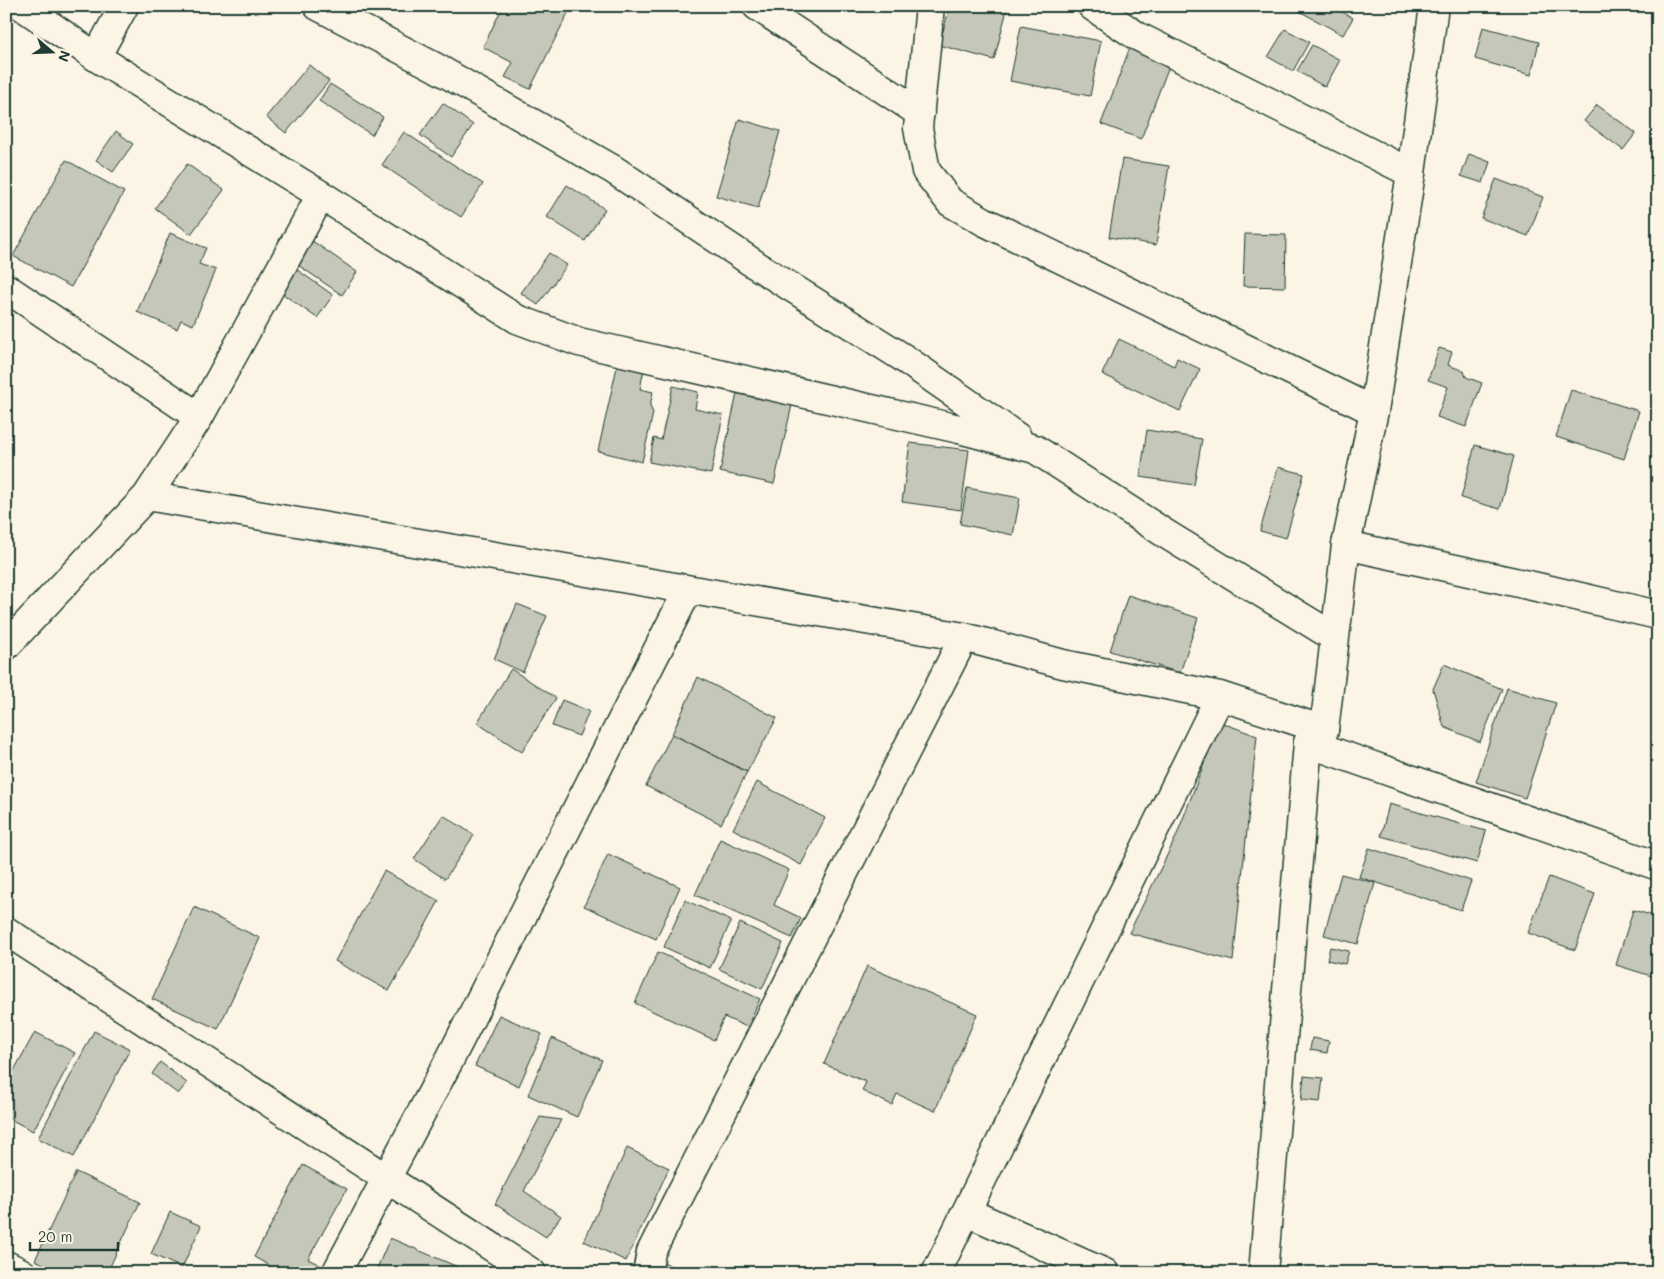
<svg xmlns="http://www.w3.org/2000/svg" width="1664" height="1279" font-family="Mali,sans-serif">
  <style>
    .building { fill: #c5c7b9; stroke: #1f3d34 }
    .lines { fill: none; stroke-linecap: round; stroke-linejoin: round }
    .minor-casing { stroke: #1f3d34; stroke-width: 31 }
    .major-casing { stroke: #1f3d34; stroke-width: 31 }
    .minor { stroke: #fcf5e5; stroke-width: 28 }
    .major { stroke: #fcf5e5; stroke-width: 28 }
  </style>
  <rect width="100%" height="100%" fill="#fcf5e5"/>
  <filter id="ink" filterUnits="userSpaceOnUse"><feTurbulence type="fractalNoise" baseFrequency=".02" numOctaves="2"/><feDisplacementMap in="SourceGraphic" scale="10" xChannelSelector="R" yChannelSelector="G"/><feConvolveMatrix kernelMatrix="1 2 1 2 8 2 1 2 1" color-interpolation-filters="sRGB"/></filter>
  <g filter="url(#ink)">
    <path class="building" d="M 503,6 L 560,6 L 569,11 L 530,89 L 505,77 L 513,63 L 483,47 Z
      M 950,6 L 1008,6 L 994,60 L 939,45 Z
      M 1290,6 L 1332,6 L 1353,18 L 1343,35 Z
      M 1021,26 L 1101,41 L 1090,96 L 1010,81 Z
      M 1483,27 L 1539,42 L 1531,75 L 1475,59 Z
      M 1285,29 L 1309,42 L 1293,71 L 1268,57 Z
      M 1132,42 L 1172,58 L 1141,139 L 1101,124 Z
      M 1312,45 L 1340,60 L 1325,87 L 1297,71 Z
      M 309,65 L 329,81 L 286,133 L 266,117 Z
      M 330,84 L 383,117 L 372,135 L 319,101 Z
      M 443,103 L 473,125 L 451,157 L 420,135 Z
      M 1597,105 L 1636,133 L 1623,150 L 1584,121 Z
      M 739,119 L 780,131 L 758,208 L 716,196 Z
      M 116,131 L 133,144 L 113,172 L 96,160 Z
      M 404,132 L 483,184 L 461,217 L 382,165 Z
      M 1469,154 L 1490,162 L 1483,183 L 1461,176 Z
      M 1122,159 L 1169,166 L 1156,245 L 1109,237 Z
      M 66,160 L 124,192 L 71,287 L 13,256 Z
      M 187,164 L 224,190 L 191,234 L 155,208 Z
      M 1496,179 L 1543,197 L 1528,236 L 1481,218 Z
      M 567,185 L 605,209 L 585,241 L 547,217 Z
      M 170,233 L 206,248 L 199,264 L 216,270 L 193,325 L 181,320 L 177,329 L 137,312 Z
      M 1245,234 L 1286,235 L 1285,287 L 1243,286 Z
      M 311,240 L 357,272 L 342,295 L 295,263 Z
      M 549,253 L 567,265 L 538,305 L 521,293 Z
      M 296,269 L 333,295 L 317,318 L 280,292 Z
      M 1119,339 L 1174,366 L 1177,358 L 1200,369 L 1180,411 L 1102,374 Z
      M 1439,348 L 1452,352 L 1448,365 L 1464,371 L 1466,377 L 1482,383 L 1466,427 L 1437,417 L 1448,387 L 1428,380 Z
      M 619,358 L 645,364 L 640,389 L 653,392 L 650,406 L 653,413 L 642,462 L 598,451 Z
      M 739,384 L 794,396 L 774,484 L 720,472 Z
      M 673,386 L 698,392 L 695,409 L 723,415 L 711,474 L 649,462 L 654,438 L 661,440 Z
      M 1571,390 L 1639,411 L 1624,459 L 1556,437 Z
      M 1147,430 L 1202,439 L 1194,485 L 1140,477 Z
      M 910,443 L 969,450 L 961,510 L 902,502 Z
      M 1475,445 L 1514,456 L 1500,509 L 1461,498 Z
      M 1278,467 L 1304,474 L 1286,538 L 1260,531 Z
      M 967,488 L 1020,498 L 1013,535 L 960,524 Z
      M 1128,595 L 1198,618 L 1180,673 L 1110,651 Z
      M 517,604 L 547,616 L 523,672 L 494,659 Z
      M 1444,664 L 1502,689 L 1480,742 L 1444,727 L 1433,689 Z
      M 511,669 L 556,698 L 522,752 L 477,723 Z
      M 698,677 L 777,718 L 747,772 L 672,734 Z
      M 1507,688 L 1556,703 L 1525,798 L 1476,782 Z
      M 562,700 L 589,711 L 579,736 L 552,726 Z
      M 1220,722 L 1257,736 L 1233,961 L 1129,933 L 1176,837 Z
      M 672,734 L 747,772 L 721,824 L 646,786 Z
      M 757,782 L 825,818 L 801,865 L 733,829 Z
      M 1389,804 L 1486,831 L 1477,863 L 1381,836 Z
      M 443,815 L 474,835 L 445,879 L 414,859 Z
      M 720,839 L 789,870 L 774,905 L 801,918 L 792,938 L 695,895 Z
      M 1369,848 L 1471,881 L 1461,910 L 1359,877 Z
      M 608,854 L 680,887 L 656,939 L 584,906 Z
      M 384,871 L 439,901 L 389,991 L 335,961 Z
      M 1341,874 L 1375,883 L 1358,944 L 1324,935 Z
      M 1549,877 L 1595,894 L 1575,950 L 1528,933 Z
      M 685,900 L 731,921 L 710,968 L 664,947 Z
      M 194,907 L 260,938 L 218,1029 L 152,999 Z
      M 1633,910 L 1658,917 L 1658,978 L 1616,965 Z
      M 740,923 L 783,943 L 762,989 L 719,969 Z
      M 1330,947 L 1349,951 L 1345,964 L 1327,960 Z
      M 658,952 L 760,999 L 747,1027 L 724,1017 L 714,1040 L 635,1003 Z
      M 867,966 L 977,1014 L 935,1111 L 897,1094 L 892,1105 L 862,1091 L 866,1082 L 824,1064 Z
      M 499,1015 L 542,1034 L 519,1086 L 475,1066 Z
      M 94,1031 L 130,1049 L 74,1157 L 38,1138 Z
      M 35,1032 L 75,1053 L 33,1131 L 6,1117 L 6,1085 Z
      M 552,1038 L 602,1060 L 577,1117 L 528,1095 Z
      M 1312,1038 L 1329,1041 L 1327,1053 L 1310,1050 Z
      M 160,1062 L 187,1083 L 178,1094 L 152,1074 Z
      M 1304,1076 L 1323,1078 L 1320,1102 L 1301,1100 Z
      M 540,1117 L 561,1120 L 524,1191 L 561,1216 L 546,1237 L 495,1204 Z
      M 627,1148 L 669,1168 L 626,1261 L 584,1241 Z
      M 303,1165 L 347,1189 L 308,1259 L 328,1269 L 326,1273 L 283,1273 L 254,1257 Z
      M 76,1172 L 140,1202 L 107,1273 L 62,1273 L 35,1260 Z
      M 170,1212 L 201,1226 L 182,1268 L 151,1254 Z
      M 390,1238 L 472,1273 L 375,1273 Z
      M 661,1260 L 682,1273 L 655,1273 Z"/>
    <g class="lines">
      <g class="minor-casing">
        <path id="minor" d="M 22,6 L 96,57 L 321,195 L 517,319 L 579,342 L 959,429 L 1035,449 L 1169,536 L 1334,637
          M 318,6 L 435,67 L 614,170 L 756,265 L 902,357 L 1017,437
          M 757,6 L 920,113
          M 930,6 L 918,128 L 926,171 L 950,202 L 985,222 L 1374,411
          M 1092,6 L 1137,36 L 1411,173
          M 96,57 L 124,6
          M 6,288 L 199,417
          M 147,496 L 964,637 L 1063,664 L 1220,696 L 1324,730
          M 1346,545 L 1537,587 L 1658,615
          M 6,646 L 147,496 L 199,417 L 321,195
          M 1308,743 L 1658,866
          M 6,931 L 532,1273
          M 967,1212 L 1105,1273
          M 6,1265 L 22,1273
          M 336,1273 L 450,1059 L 688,590
          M 647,1273 L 651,1252 L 964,637
          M 936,1273 L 1220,696"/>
      </g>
      <g class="major-casing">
        <path id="major" d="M 1263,1273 L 1308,743 L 1324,730 L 1346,545 L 1374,411 L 1411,173 L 1434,6"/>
      </g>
      <use href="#minor" class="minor"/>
      <use href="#major" class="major"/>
    </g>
  </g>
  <rect width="1664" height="1279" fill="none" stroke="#fcf5e5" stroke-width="25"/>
  <rect x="12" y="12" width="1639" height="1254" fill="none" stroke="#1f3d34" stroke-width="2" filter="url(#ink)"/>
  <g transform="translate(52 52) rotate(109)" stroke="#fcf5e5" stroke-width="4" paint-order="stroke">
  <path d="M0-4L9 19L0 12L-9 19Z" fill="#1f3d34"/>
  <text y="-8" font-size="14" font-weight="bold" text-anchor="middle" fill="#1f3d34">N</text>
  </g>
  <path d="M30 1242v8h88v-8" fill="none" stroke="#1f3d34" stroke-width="2.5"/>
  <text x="38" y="1242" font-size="15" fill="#1f3d34" stroke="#fcf5e5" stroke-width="4" paint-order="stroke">20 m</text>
</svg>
